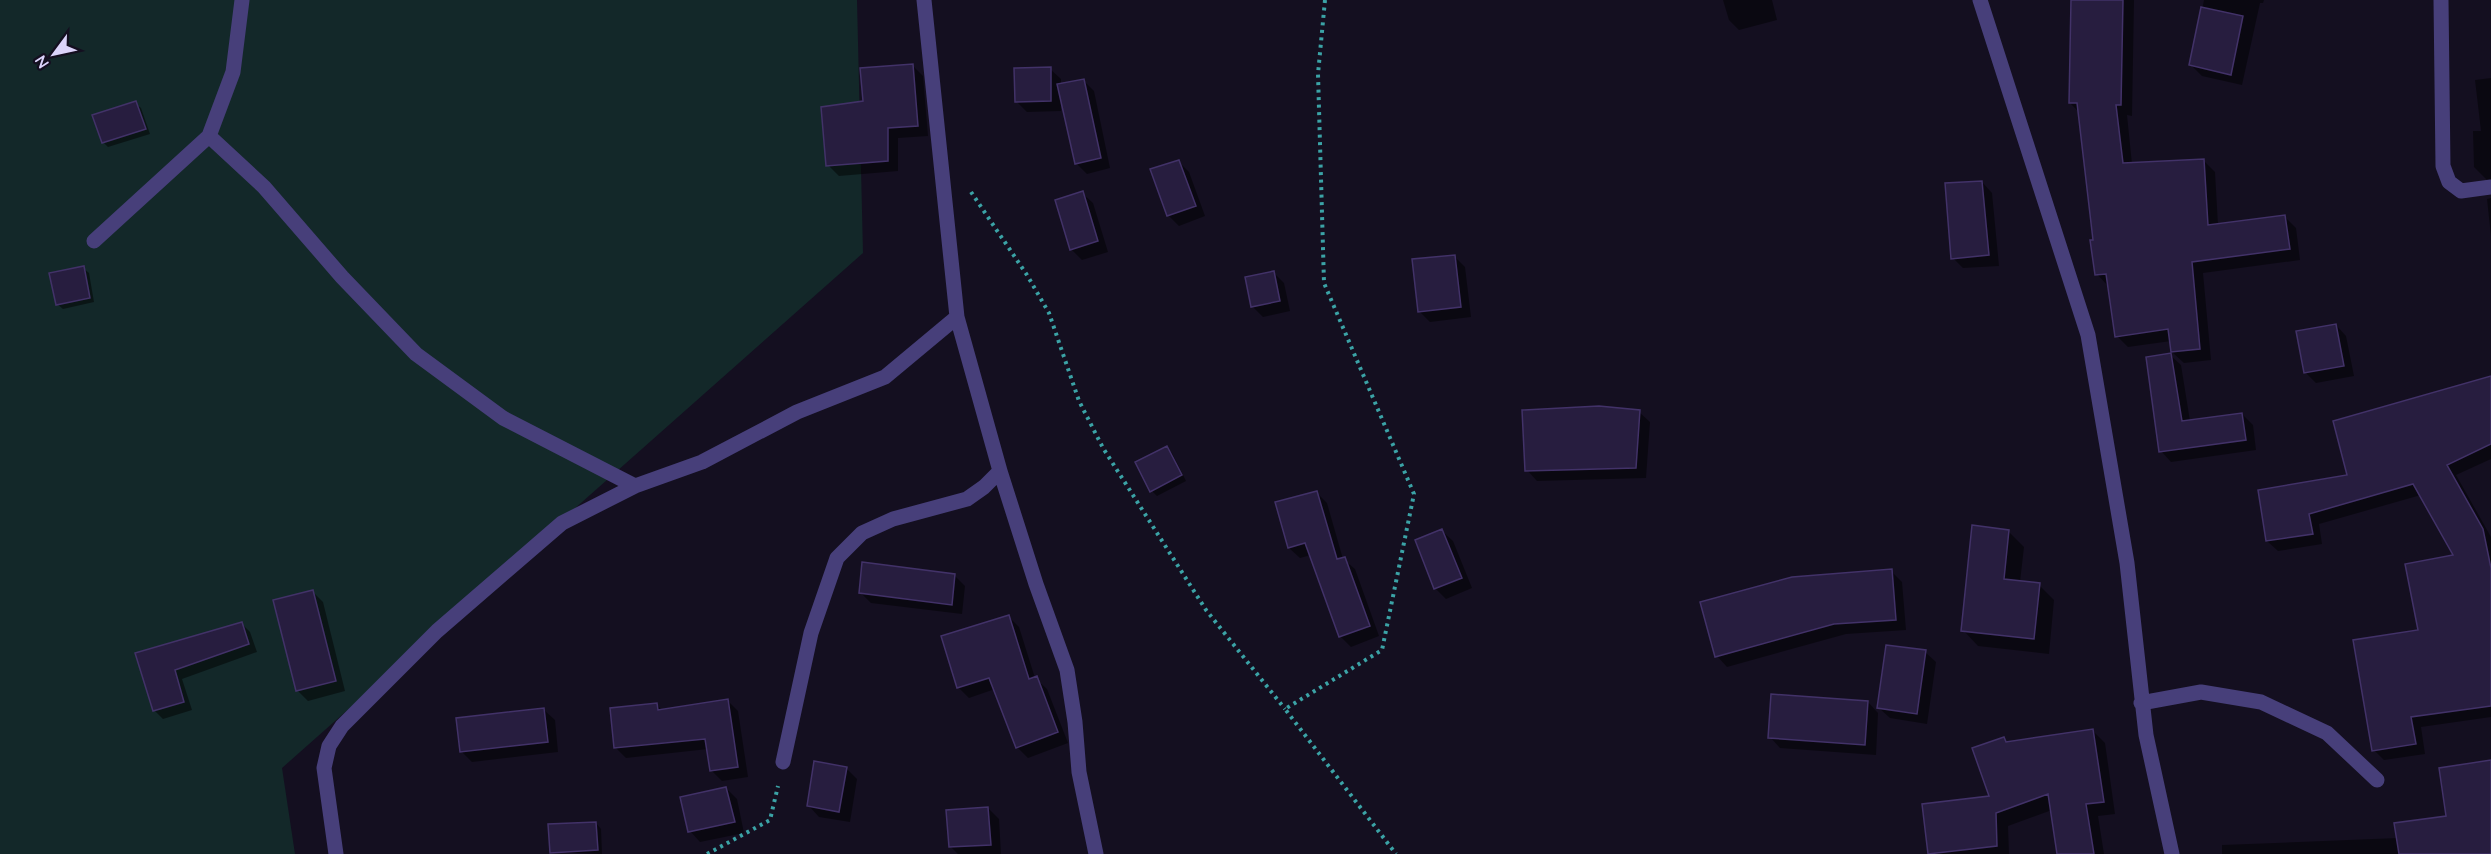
<svg xmlns="http://www.w3.org/2000/svg" width="2491" height="854" font-family="Quicksand,sans-serif">
  <style>
    .green { fill: #132829 }
    .shadow { fill: #0007 }
    .building { fill: #271d3f; stroke: #423268; stroke-width: 1.5 }
    .lines { fill: none; stroke-linecap: round; stroke-linejoin: round }
    .path { stroke: #3ba3a6; stroke-width: 4; stroke-dasharray: 3 4.5; stroke-linecap: butt }
    .street { stroke: #473f7a; stroke-width: 15 }
  </style>
  <rect width="100%" height="100%" fill="#140f20"/>
  <path class="green" d="M 0,0 L 857,0 L 863,253 L 282,768 L 295,854 L 0,854 Z"/>
  <path class="shadow" d="M 1723,0 L 1772,0 L 1777,20 L 1739,30 L 1729,20 Z
    M 2072,0 L 2134,0 L 2132,116 L 2127,115 L 2132,164 L 2203,160 L 2215,172 L 2218,225 L 2284,216 L 2296,228 L 2300,260 L 2203,273 L 2211,360 L 2184,363 L 2172,352 L 2171,341 L 2128,347 L 2117,336 L 2108,286 L 2097,274 L 2095,241 L 2079,112 L 2070,103 Z
    M 2204,0 L 2264,0 L 2263,3 L 2260,3 L 2242,85 L 2202,76 L 2191,65 Z
    M 912,65 L 923,76 L 928,136 L 898,138 L 898,171 L 839,176 L 828,165 L 864,102 Z
    M 1050,69 L 1061,79 L 1061,85 L 1083,80 L 1094,91 L 1110,168 L 1087,174 L 1076,163 L 1061,101 L 1061,111 L 1027,112 L 1016,101 Z
    M 2491,78 L 2491,184 L 2474,167 L 2473,131 L 2481,131 L 2475,80 Z
    M 135,103 L 141,108 L 150,134 L 108,147 L 103,142 Z
    M 1179,162 L 1189,172 L 1205,216 L 1179,226 L 1168,215 Z
    M 1982,182 L 1992,193 L 1999,266 L 1963,268 L 1953,258 Z
    M 1082,193 L 1093,203 L 1108,252 L 1082,260 L 1072,250 L 1056,201 Z
    M 2491,198 L 2491,236 L 2487,199 Z
    M 1454,256 L 1465,267 L 1471,317 L 1430,322 L 1419,311 Z
    M 83,268 L 89,273 L 94,302 L 63,309 L 57,304 Z
    M 1273,272 L 1284,283 L 1290,311 L 1263,317 L 1252,306 Z
    M 2336,325 L 2346,336 L 2354,376 L 2316,383 L 2306,373 Z
    M 2170,355 L 2181,365 L 2190,421 L 2242,414 L 2253,425 L 2256,450 L 2171,462 L 2161,451 Z
    M 2491,381 L 2491,459 L 2456,475 L 2491,537 L 2491,717 L 2421,727 L 2425,754 L 2384,760 L 2374,750 L 2420,631 L 2455,556 L 2421,495 L 2319,524 L 2322,544 L 2278,551 L 2267,541 L 2349,476 Z
    M 1639,412 L 1650,422 L 1646,478 L 1537,481 L 1527,470 Z
    M 1167,448 L 1172,453 L 1186,481 L 1157,496 L 1152,491 Z
    M 1316,492 L 1327,503 L 1343,559 L 1355,569 L 1379,636 L 1351,647 L 1340,636 L 1311,555 L 1300,558 L 1289,548 Z
    M 1442,531 L 1453,541 L 1472,588 L 1446,599 L 1435,588 Z
    M 2009,532 L 2024,547 L 2020,582 L 2039,585 L 2054,600 L 2049,654 L 1978,646 L 1963,630 Z
    M 1891,571 L 1902,582 L 1906,630 L 1846,634 L 1727,667 L 1717,656 Z
    M 954,575 L 965,586 L 962,614 L 871,603 L 860,592 Z
    M 313,592 L 323,602 L 345,691 L 308,701 L 297,690 Z
    M 1008,616 L 1019,627 L 1035,678 L 1047,689 L 1068,743 L 1028,758 L 1017,747 L 995,689 L 969,698 L 958,687 Z
    M 242,624 L 250,632 L 257,652 L 182,679 L 192,710 L 163,719 L 154,710 L 137,654 Z
    M 1925,652 L 1936,662 L 1927,724 L 1890,718 L 1879,708 Z
    M 727,700 L 738,711 L 748,777 L 722,781 L 711,770 L 708,749 L 626,758 L 616,748 L 657,705 L 662,710 Z
    M 1868,702 L 1878,713 L 1876,755 L 1780,748 L 1770,737 Z
    M 544,710 L 555,720 L 558,752 L 472,762 L 462,752 Z
    M 2093,731 L 2105,743 L 2115,814 L 2098,816 L 2104,854 L 2059,854 L 2052,810 L 2008,826 L 2009,854 L 1929,854 L 1991,797 L 2004,739 L 2008,743 Z
    M 2491,762 L 2491,854 L 2222,854 L 2222,845 L 2398,838 L 2448,818 Z
    M 846,768 L 857,779 L 850,822 L 819,817 L 809,806 Z
    M 726,788 L 737,799 L 744,833 L 700,842 L 690,831 Z
    M 988,808 L 999,819 L 1001,854 L 958,854 L 951,847 Z
    M 596,823 L 601,829 L 602,854 L 551,852 Z"/>
  <path class="building" d="M 2071,0 L 2123,0 L 2121,105 L 2116,105 L 2123,163 L 2204,159 L 2208,225 L 2285,215 L 2290,249 L 2192,262 L 2200,349 L 2171,352 L 2168,329 L 2115,337 L 2106,274 L 2095,275 L 2090,240 L 2093,240 L 2077,103 L 2069,103 Z
    M 2201,7 L 2243,16 L 2231,75 L 2189,65 Z
    M 913,64 L 918,126 L 888,128 L 888,161 L 826,166 L 821,107 L 863,101 L 860,68 Z
    M 1051,67 L 1051,101 L 1015,102 L 1014,68 Z
    M 1084,79 L 1101,158 L 1075,164 L 1057,84 Z
    M 136,101 L 146,129 L 102,143 L 92,115 Z
    M 1179,160 L 1196,206 L 1167,216 L 1150,169 Z
    M 1982,181 L 1989,255 L 1951,259 L 1945,183 Z
    M 1083,191 L 1098,241 L 1070,250 L 1055,200 Z
    M 1455,255 L 1461,307 L 1418,312 L 1412,259 Z
    M 84,266 L 90,298 L 56,305 L 49,273 Z
    M 1274,271 L 1280,301 L 1251,307 L 1245,277 Z
    M 2336,324 L 2344,366 L 2304,373 L 2296,331 Z
    M 2171,353 L 2182,421 L 2242,413 L 2246,440 L 2159,452 L 2146,357 Z
    M 2491,376 L 2491,444 L 2447,465 L 2483,529 L 2491,568 L 2491,706 L 2411,717 L 2416,744 L 2372,751 L 2353,640 L 2418,630 L 2405,564 L 2453,555 L 2413,484 L 2309,514 L 2313,534 L 2266,541 L 2258,490 L 2347,475 L 2333,421 Z
    M 1599,406 L 1640,410 L 1636,468 L 1525,471 L 1522,410 Z
    M 1167,446 L 1182,475 L 1150,492 L 1135,462 Z
    M 1317,491 L 1337,559 L 1345,557 L 1370,626 L 1339,637 L 1305,543 L 1288,548 L 1275,502 Z
    M 1972,525 L 2009,530 L 2004,579 L 2040,583 L 2034,639 L 1961,631 Z
    M 1442,529 L 1462,578 L 1434,589 L 1415,540 Z
    M 862,562 L 955,574 L 952,605 L 859,593 Z
    M 1892,569 L 1896,620 L 1834,624 L 1715,657 L 1700,602 L 1792,577 Z
    M 313,590 L 336,681 L 296,691 L 273,600 Z
    M 1009,615 L 1029,679 L 1037,676 L 1058,732 L 1016,748 L 989,678 L 957,688 L 941,636 Z
    M 242,622 L 249,644 L 175,670 L 184,702 L 153,711 L 135,653 Z
    M 1886,645 L 1926,650 L 1917,714 L 1877,708 Z
    M 1771,694 L 1868,701 L 1865,745 L 1768,738 Z
    M 728,699 L 738,767 L 710,771 L 705,739 L 614,748 L 610,708 L 657,703 L 658,710 Z
    M 544,708 L 548,742 L 460,752 L 456,718 Z
    M 2093,729 L 2104,802 L 2086,804 L 2094,854 L 2057,854 L 2048,794 L 1996,813 L 1997,846 L 1928,854 L 1922,804 L 1989,796 L 1972,748 L 2004,737 L 2006,742 Z
    M 2491,760 L 2491,854 L 2399,854 L 2394,823 L 2446,816 L 2439,768 Z
    M 814,761 L 847,767 L 839,812 L 807,806 Z
    M 726,787 L 735,822 L 688,832 L 680,797 Z
    M 988,807 L 991,845 L 949,847 L 946,810 Z
    M 596,822 L 598,850 L 550,853 L 548,824 Z"/>
  <g class="lines">
    <path class="path" d="M 1325,0 L 1318,74 L 1324,283 L 1414,494 L 1382,650 L 1285,709 L 1396,854
      M 971,192 L 1027,275 L 1049,313 L 1079,401 L 1103,448 L 1206,610 L 1285,709
      M 707,854 L 770,820 L 778,786"/>
    <path class="street" d="M 924,0 L 957,317 L 1000,471 L 1036,584 L 1067,670 L 1075,722 L 1079,772 L 1096,854
      M 1980,0 L 2088,335 L 2127,563 L 2146,735 L 2172,854
      M 2441,0 L 2443,166 L 2449,182 L 2461,191 L 2491,187
      M 209,136 L 264,187 L 342,277 L 416,354 L 503,418 L 635,486
      M 94,241 L 209,136 L 233,72 L 242,0
      M 2141,703 L 2201,692 L 2261,702 L 2327,733 L 2377,780
      M 783,762 L 811,633 L 837,558 L 862,533 L 893,519 L 967,499 L 984,487 L 1000,471
      M 336,854 L 324,768 L 329,746 L 342,726 L 437,631 L 562,523 L 635,486 L 702,462 L 797,412 L 885,377 L 957,317"/>
  </g>
  <g transform="translate(54 54) rotate(237)" stroke="#140f20" stroke-width="4.5" paint-order="stroke">
  <path d="M0-4.5L10 22L0 15L-10 22Z" fill="#dbd3fa"/>
  <text y="-9" font-size="16" font-weight="bold" text-anchor="middle" fill="#dbd3fa">N</text>
  </g>
</svg>
